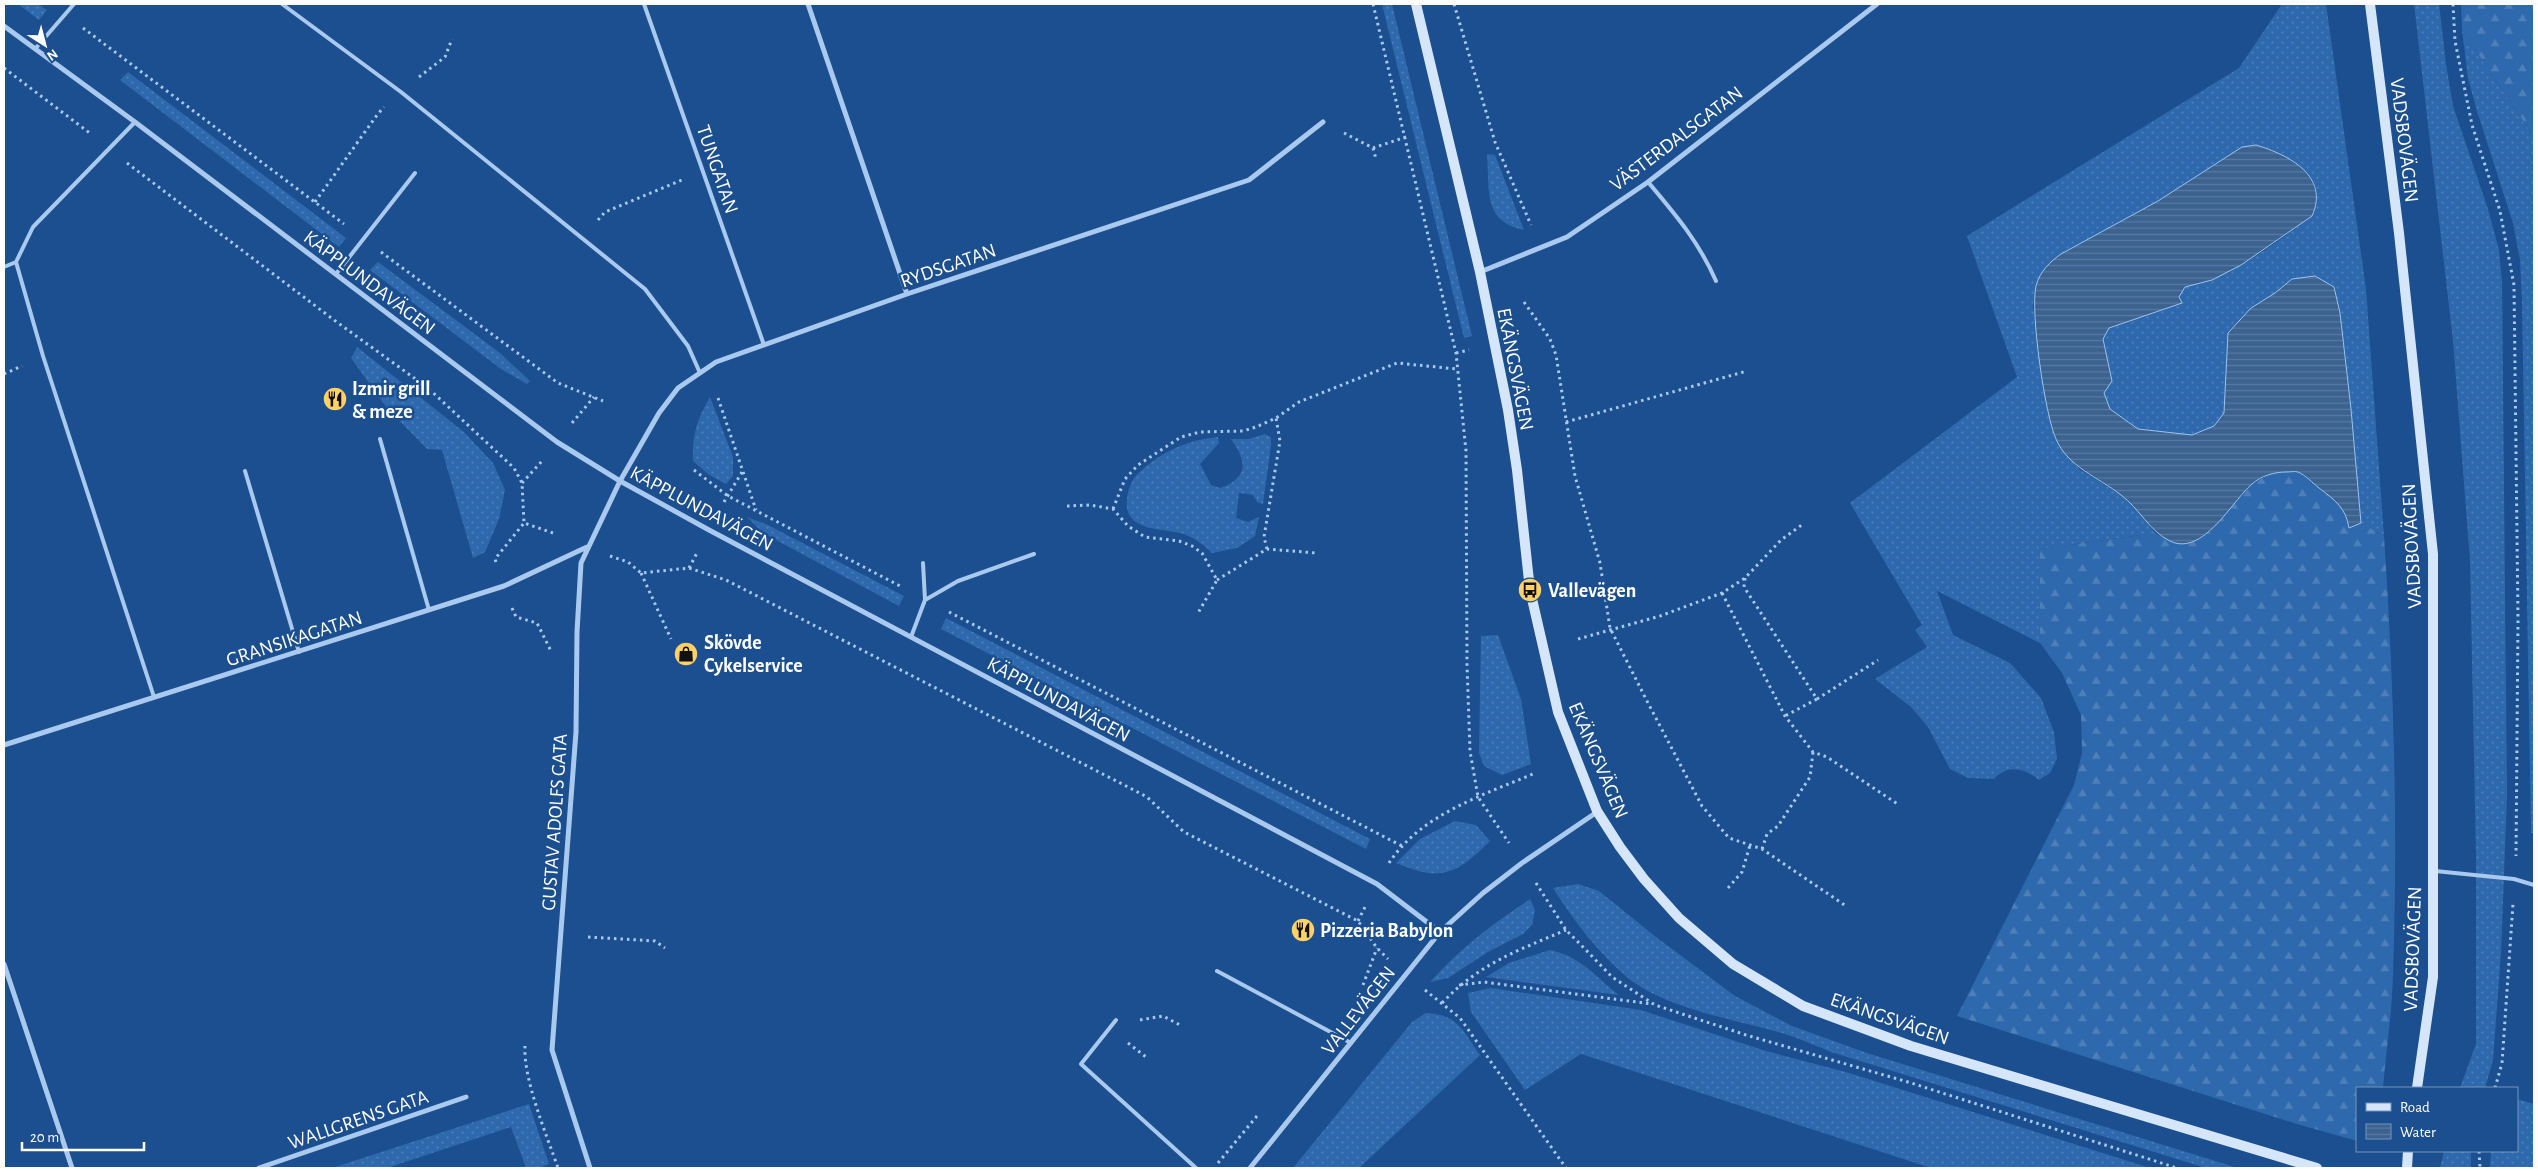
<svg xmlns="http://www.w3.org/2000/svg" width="2538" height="1172" font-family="'Alegreya Sans',sans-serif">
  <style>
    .grass { fill: url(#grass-dots) }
    .forest { fill: url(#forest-firs) }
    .water { fill: url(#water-rules); stroke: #9cc4f0 }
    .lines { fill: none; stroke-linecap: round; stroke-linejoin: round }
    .path { stroke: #a9c9ee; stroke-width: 3; stroke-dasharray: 2.5 4; stroke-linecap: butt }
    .lane { stroke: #a9c9ee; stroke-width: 4 }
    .street { stroke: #a9c9ee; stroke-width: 5 }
    .secondary { stroke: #d6e6fa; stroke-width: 10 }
    .labels { text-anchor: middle; stroke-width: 5; stroke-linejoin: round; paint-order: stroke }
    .street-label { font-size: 20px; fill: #fff; stroke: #1b4f8f }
    .poi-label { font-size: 20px; font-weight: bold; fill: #fff; stroke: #1b4f8f; text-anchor: start }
  </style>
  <defs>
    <pattern id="grass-dots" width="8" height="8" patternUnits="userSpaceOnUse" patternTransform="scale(1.25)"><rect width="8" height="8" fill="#2e69ad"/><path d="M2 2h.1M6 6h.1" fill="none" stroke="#4d80b9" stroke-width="1.8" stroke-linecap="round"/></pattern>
    <pattern id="forest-firs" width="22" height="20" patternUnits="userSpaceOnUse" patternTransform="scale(1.25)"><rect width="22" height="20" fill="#2e69ad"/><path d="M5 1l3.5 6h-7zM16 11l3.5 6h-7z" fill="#4d80b9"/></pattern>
    <pattern id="water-rules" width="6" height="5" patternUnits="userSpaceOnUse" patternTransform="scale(1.25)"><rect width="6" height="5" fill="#3c6290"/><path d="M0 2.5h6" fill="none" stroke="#597aa1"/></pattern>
  </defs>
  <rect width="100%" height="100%" fill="#1b4f8f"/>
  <path class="grass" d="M 18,4 L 38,4 L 47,10 L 39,20 Z
    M 1382,4 L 1392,4 L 1472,336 L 1464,338 Z
    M 2282,4 L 2326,4 L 2366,289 L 2384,536 L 2361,523 L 2351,409 L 2340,313 L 2334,287 L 2292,279 L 2275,293 L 2251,308 L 2228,333 L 2224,413 L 2214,426 L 2192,435 L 2138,429 L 2110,409 L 2104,393 L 2112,380 L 2103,338 L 2109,328 L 2182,303 L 2179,297 L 2185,287 C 2235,275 2271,246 2312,216 C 2334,166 2277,158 2242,147 L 2158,201 L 2061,254 L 2036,284 L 2033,306 L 2046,399 L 2056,439 L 2079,469 L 2121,495 L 2135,507 L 2155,533 L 2040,549 L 2040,643 L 1937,591 L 1953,635 L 2010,663 L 2041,698 L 2054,732 L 2057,759 L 2050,773 L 2039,780 C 2024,768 2008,764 1994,779 L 1968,778 L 1950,769 L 1928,727 L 1911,707 L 1875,679 L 1927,647 L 1915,630 L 1922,625 L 1850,503 L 2017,377 L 1967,236 L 2239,68 Z
    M 2414,4 L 2439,4 L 2446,64 L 2453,106 L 2488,209 L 2499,250 L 2502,281 L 2507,796 L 2501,953 L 2493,1060 L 2485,1088 L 2460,1088 L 2476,1044 L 2476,858 L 2470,561 L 2453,341 Z
    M 2462,30 L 2534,137 L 2534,833 L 2531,833 L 2522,302 L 2520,260 L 2513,223 L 2477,111 L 2468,78 Z
    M 128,72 L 346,238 L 339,247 L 120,80 Z
    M 1487,154 L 1495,155 L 1524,230 C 1482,221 1490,190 1487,154 Z
    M 378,262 L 500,353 L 530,381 L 527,384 L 501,369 L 370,270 Z
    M 357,347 L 464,432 L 493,463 L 505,490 L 499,519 L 485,552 L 473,558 L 442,450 L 427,449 L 387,408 L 351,358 Z
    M 710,397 L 733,457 L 733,476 L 726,484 L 708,474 L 693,461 C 692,435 697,419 710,397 Z
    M 1265,434 L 1271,437 L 1271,446 L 1263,504 L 1257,502 L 1253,495 L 1239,493 L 1236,518 L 1248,522 L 1259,517 L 1255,536 L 1237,548 L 1212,553 C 1203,544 1192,536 1180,533 C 1159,528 1123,531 1127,499 C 1128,487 1133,477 1142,470 C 1165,450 1188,440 1218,437 L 1219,443 L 1200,464 L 1211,485 L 1220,488 C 1249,478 1247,461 1231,439 L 1249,439 Z
    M 747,517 L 768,525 L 904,596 L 899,606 L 763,533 Z
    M 946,618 L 1370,839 L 1366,849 L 941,629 Z
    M 1498,635 L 1521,699 L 1531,764 L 1502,775 L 1484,766 L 1479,753 L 1481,636 Z
    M 1455,821 L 1476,825 L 1490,841 C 1456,875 1441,882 1396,863 L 1420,839 Z
    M 1578,884 L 1599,891 L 1656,937 L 1735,996 L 1792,1026 L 1867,1053 L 2238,1168 L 2206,1168 L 1831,1052 C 1816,1046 1801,1039 1785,1034 C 1738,1020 1666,1009 1628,978 C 1597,952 1574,921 1553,888 Z
    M 1530,899 L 1535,910 L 1532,925 L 1523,934 L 1488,952 L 1448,978 L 1430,982 C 1462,947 1491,925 1530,899 Z
    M 1550,950 C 1582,957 1594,976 1619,995 L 1486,977 L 1509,963 Z
    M 1491,988 L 1641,1010 L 1766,1051 L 1846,1072 L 2150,1168 L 1931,1168 L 1581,1054 L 1525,1090 L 1471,1012 L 1468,993 Z
    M 1426,1013 C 1459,1015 1462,1030 1480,1055 L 1359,1168 L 1293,1168 L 1412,1022 Z
    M 2517,1099 L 2534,1104 L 2534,1168 L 2490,1168 L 2491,1151 L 2517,1151 Z
    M 529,1104 L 549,1164 L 539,1168 L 526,1168 L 511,1127 L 387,1168 L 332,1168 Z
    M 2444,1151 L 2471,1151 L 2471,1168 L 2440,1168 Z"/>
  <path class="forest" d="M 2461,4 L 2534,4 L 2534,137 L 2462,30 Z
    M 2297,471 C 2318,487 2345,500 2349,528 L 2361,523 L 2384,536 C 2394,682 2398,829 2393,975 C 2392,1013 2386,1051 2383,1088 L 2357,1088 L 2357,1141 L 2297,1124 L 1957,1016 L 2074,785 L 2082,753 L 2081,715 L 2062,673 L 2040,643 L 2040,549 L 2155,533 L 2173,542 L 2191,543 L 2206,534 L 2252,484 L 2274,472 Z"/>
  <path class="water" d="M 2256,145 C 2289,155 2330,176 2312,216 L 2241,265 L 2212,280 L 2185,287 L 2179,297 L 2182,303 L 2109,328 L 2103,339 L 2112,381 L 2104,393 L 2110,409 L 2138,429 L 2192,435 L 2214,426 L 2224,413 L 2228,333 L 2251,308 L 2275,293 L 2292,279 L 2315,276 L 2334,287 L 2340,313 L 2351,409 L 2361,523 L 2349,528 C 2346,508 2335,500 2319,488 C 2313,483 2305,475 2298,472 C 2295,471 2290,472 2286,472 C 2274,472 2261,476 2252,484 C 2232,501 2203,557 2170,541 C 2149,531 2140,509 2121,495 C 2098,477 2068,467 2056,439 C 2045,415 2030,311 2036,286 C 2040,271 2050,262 2061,254 L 2158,201 L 2242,147 Z"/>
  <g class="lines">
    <path class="path" d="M 1373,4 L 1456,353 L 1466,451 L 1467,665 L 1470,751 L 1478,797 L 1509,843
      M 1454,4 L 1495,142 L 1531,225
      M 2453,4 L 2455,41 L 2472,125 L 2500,211 L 2514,285 L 2518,619 L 2516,856
      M 83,28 L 344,224
      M 4,68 L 91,134
      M 419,77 L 445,57 L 452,39
      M 1344,133 L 1373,148 L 1406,137
      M 1373,148 L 1376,159
      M 127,163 L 334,320 L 428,388 L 514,468 L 522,483 L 524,523 L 556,534
      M 315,202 L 377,115 L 384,107
      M 598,220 L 605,212 L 682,180
      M 381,252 L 558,383 L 603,401
      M 1524,302 L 1550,339 L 1556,355 L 1575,476 L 1600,563 L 1610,628 L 1648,703 L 1702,806 L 1729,838 L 1762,849 L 1846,906
      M 1456,353 L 1469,350
      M 4,374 L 22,366
      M 718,398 L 756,510
      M 1566,422 L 1747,371
      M 572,423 L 594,397
      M 694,470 L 728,496 L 902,587
      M 522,483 L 542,461
      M 724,502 L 742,472
      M 1067,506 L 1090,505 L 1113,509 L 1128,526 L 1145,537 L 1179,541 L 1192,546 L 1202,553 L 1217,580 L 1198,613
      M 1113,509 L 1125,479 L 1138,465 L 1181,437 L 1200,432 L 1243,431 L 1256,427 L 1276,418 L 1299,402 L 1397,363 L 1457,369
      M 1267,549 L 1264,537 L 1280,441 L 1276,418
      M 610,556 L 628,562 L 641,573 L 689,568 L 726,580 L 1126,786 L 1147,797 L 1184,832 L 1358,921 L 1377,948 L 1388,959
      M 496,562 L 495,559 L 524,523
      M 689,568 L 698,551
      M 641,573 L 671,639
      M 1745,578 L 1744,587 L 1817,699 L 1785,716
      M 1217,580 L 1267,549 L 1316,553
      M 1722,593 L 1785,716 L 1813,752 L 1827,757 L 1899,805
      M 512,608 L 516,617 L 537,623 L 551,651
      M 949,612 L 1402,846
      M 1578,639 L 1660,616 L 1722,593 L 1745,578 L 1781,540 L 1803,524
      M 1817,699 L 1878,660
      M 1762,849 L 1767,834 L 1778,826 L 1810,777 L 1813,752
      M 1389,863 C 1420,815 1483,795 1533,774
      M 1536,883 L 1566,930 L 1585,949 L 1612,977 L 1655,1005 L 1746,1035 L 1908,1082 L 2177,1168
      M 1728,888 L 1742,872 L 1750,845
      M 1358,921 L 1366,905
      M 588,937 L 655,941 L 665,948
      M 1363,985 L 1377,948
      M 1459,985 L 1484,982 L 1652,1004
      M 1425,990 L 1460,1018 L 1566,1168
      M 1442,1003 C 1480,963 1517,951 1566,930
      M 1140,1020 L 1163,1016 L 1180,1025
      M 1128,1043 L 1146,1057
      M 525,1046 C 523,1079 547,1136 558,1168
      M 2495,1088 L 2502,1063 L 2513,904
      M 2479,1151 L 2480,1168
      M 1218,1163 L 1257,1116"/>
    <path class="lane" d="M 282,4 L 401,92 L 645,289 L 688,346 L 700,373
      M 644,4 L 764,345
      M 35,49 L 74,4
      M 135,122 L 33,227 L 16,262 L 43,356 L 154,697
      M 1648,182 C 1675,214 1699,242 1716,281
      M 4,267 L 16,262
      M 336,274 L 415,173
      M 380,439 L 429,610
      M 245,471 L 299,652
      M 925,600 L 958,581 L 1034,554
      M 911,637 L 925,600 L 923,563
      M 2435,871 L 2514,879 L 2534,885
      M 1217,971 L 1351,1043
      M 1116,1020 L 1081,1064 L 1196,1168"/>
    <path class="street" d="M 808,4 L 907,294
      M 4,26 L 135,122 L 557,442 L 620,481 L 709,530 L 1377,884 L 1440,932
      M 1480,272 L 1567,237 L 1648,182 L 1877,4
      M 4,745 L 504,586 L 587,547
      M 4,964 L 72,1168
      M 259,1168 L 466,1097
      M 590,1168 L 552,1050 L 576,732 L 577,632 L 581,563 L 620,481 L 659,413 L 678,388 L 716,362 L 907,294 L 1249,180 L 1323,122
      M 1250,1168 L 1440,932 L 1483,893 L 1522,863 L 1597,812"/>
    <path class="secondary" d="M 1416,4 L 1480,272 L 1508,410 L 1517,470 L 1530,590 L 1558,712 L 1597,811 L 1620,847 L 1644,879 L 1679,918 L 1733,964 L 1803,1006 L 1911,1046 L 2317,1168
      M 2370,4 L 2399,233 L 2433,554 L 2433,977 L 2417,1088
      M 2407,1168 L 2408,1151"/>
  </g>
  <defs>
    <g id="restaurant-disc" transform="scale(1.25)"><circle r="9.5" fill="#ffd166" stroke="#1b4f8f"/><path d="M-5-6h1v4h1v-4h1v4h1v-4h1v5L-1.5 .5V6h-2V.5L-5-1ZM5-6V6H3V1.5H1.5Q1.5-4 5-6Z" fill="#111"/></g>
    <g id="bus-disc" transform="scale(1.25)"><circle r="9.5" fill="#ffd166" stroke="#1b4f8f"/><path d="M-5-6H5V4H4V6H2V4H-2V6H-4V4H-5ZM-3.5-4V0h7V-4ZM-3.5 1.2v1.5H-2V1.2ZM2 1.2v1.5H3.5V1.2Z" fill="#111"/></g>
    <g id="shop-disc" transform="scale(1.25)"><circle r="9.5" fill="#ffd166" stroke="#1b4f8f"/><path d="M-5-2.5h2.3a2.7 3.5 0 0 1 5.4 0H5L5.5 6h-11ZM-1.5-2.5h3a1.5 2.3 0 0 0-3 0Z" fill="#111"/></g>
  </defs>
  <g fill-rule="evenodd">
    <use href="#restaurant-disc" x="335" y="399"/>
    <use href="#bus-disc" x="1530" y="590"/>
    <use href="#shop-disc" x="686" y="654"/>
    <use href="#restaurant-disc" x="1303" y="930"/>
  </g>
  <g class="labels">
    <g class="street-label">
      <text transform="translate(1676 138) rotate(-37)" y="7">VÄSTERDALSGATAN</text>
      <text transform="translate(2405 140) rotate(83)" y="7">VADSBOVÄGEN</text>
      <text transform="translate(718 169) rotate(71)" y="7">TUNGATAN</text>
      <text transform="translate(948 265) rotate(-19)" y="7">RYDSGATAN</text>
      <text transform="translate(370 282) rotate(37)" y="7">KÄPPLUNDAVÄGEN</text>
      <text transform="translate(1516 369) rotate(79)" y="7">EKÄNGSVÄGEN</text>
      <text transform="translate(702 508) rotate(28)" y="7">KÄPPLUNDAVÄGEN</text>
      <text transform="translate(2411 546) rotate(-93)" y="7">VADSBOVÄGEN</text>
      <text transform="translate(294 638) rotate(-18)" y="7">GRANSIKAGATAN</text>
      <text transform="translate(1059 699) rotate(28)" y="7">KÄPPLUNDAVÄGEN</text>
      <text transform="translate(1599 760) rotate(67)" y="7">EKÄNGSVÄGEN</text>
      <text transform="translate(554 822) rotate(-86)" y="7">GUSTAV ADOLFS GATA</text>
      <text transform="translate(2412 949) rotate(-88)" y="7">VADSBOVÄGEN</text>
      <text transform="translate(1358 1010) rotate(-52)" y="7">VALLEVÄGEN</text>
      <text transform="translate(1890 1018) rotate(19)" y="7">EKÄNGSVÄGEN</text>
      <text transform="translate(358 1119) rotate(-19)" y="7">WALLGRENS GATA</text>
    </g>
    <g class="poi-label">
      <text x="352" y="395">Izmir grill<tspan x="352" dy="23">&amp; meze</tspan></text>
      <text x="1548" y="597">Vallevägen</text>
      <text x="704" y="649">Skövde<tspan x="704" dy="23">Cykelservice</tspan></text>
      <text x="1320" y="937">Pizzeria Babylon</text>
    </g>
  </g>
  <rect width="2538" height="1172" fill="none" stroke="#ffffff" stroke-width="10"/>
  <rect x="2356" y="1087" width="162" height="65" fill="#1b4f8f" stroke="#7695bc"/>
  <rect x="2366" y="1103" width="25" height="8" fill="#d6e6fa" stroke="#7695bc"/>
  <text x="2400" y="1112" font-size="15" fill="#ffffff">Road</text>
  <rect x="2366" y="1124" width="25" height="15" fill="url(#water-rules)" stroke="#7695bc"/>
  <text x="2400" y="1137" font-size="15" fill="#ffffff">Water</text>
  <g transform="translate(45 45) rotate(144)" stroke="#1b4f8f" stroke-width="4" paint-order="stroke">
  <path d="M0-4L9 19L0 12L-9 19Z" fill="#ffffff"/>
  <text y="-8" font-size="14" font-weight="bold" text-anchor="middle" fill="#ffffff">N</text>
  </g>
  <path d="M22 1142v8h122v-8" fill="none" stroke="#ffffff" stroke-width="2.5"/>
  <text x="30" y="1142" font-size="15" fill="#ffffff" stroke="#1b4f8f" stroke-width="4" paint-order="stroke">20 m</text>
</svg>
